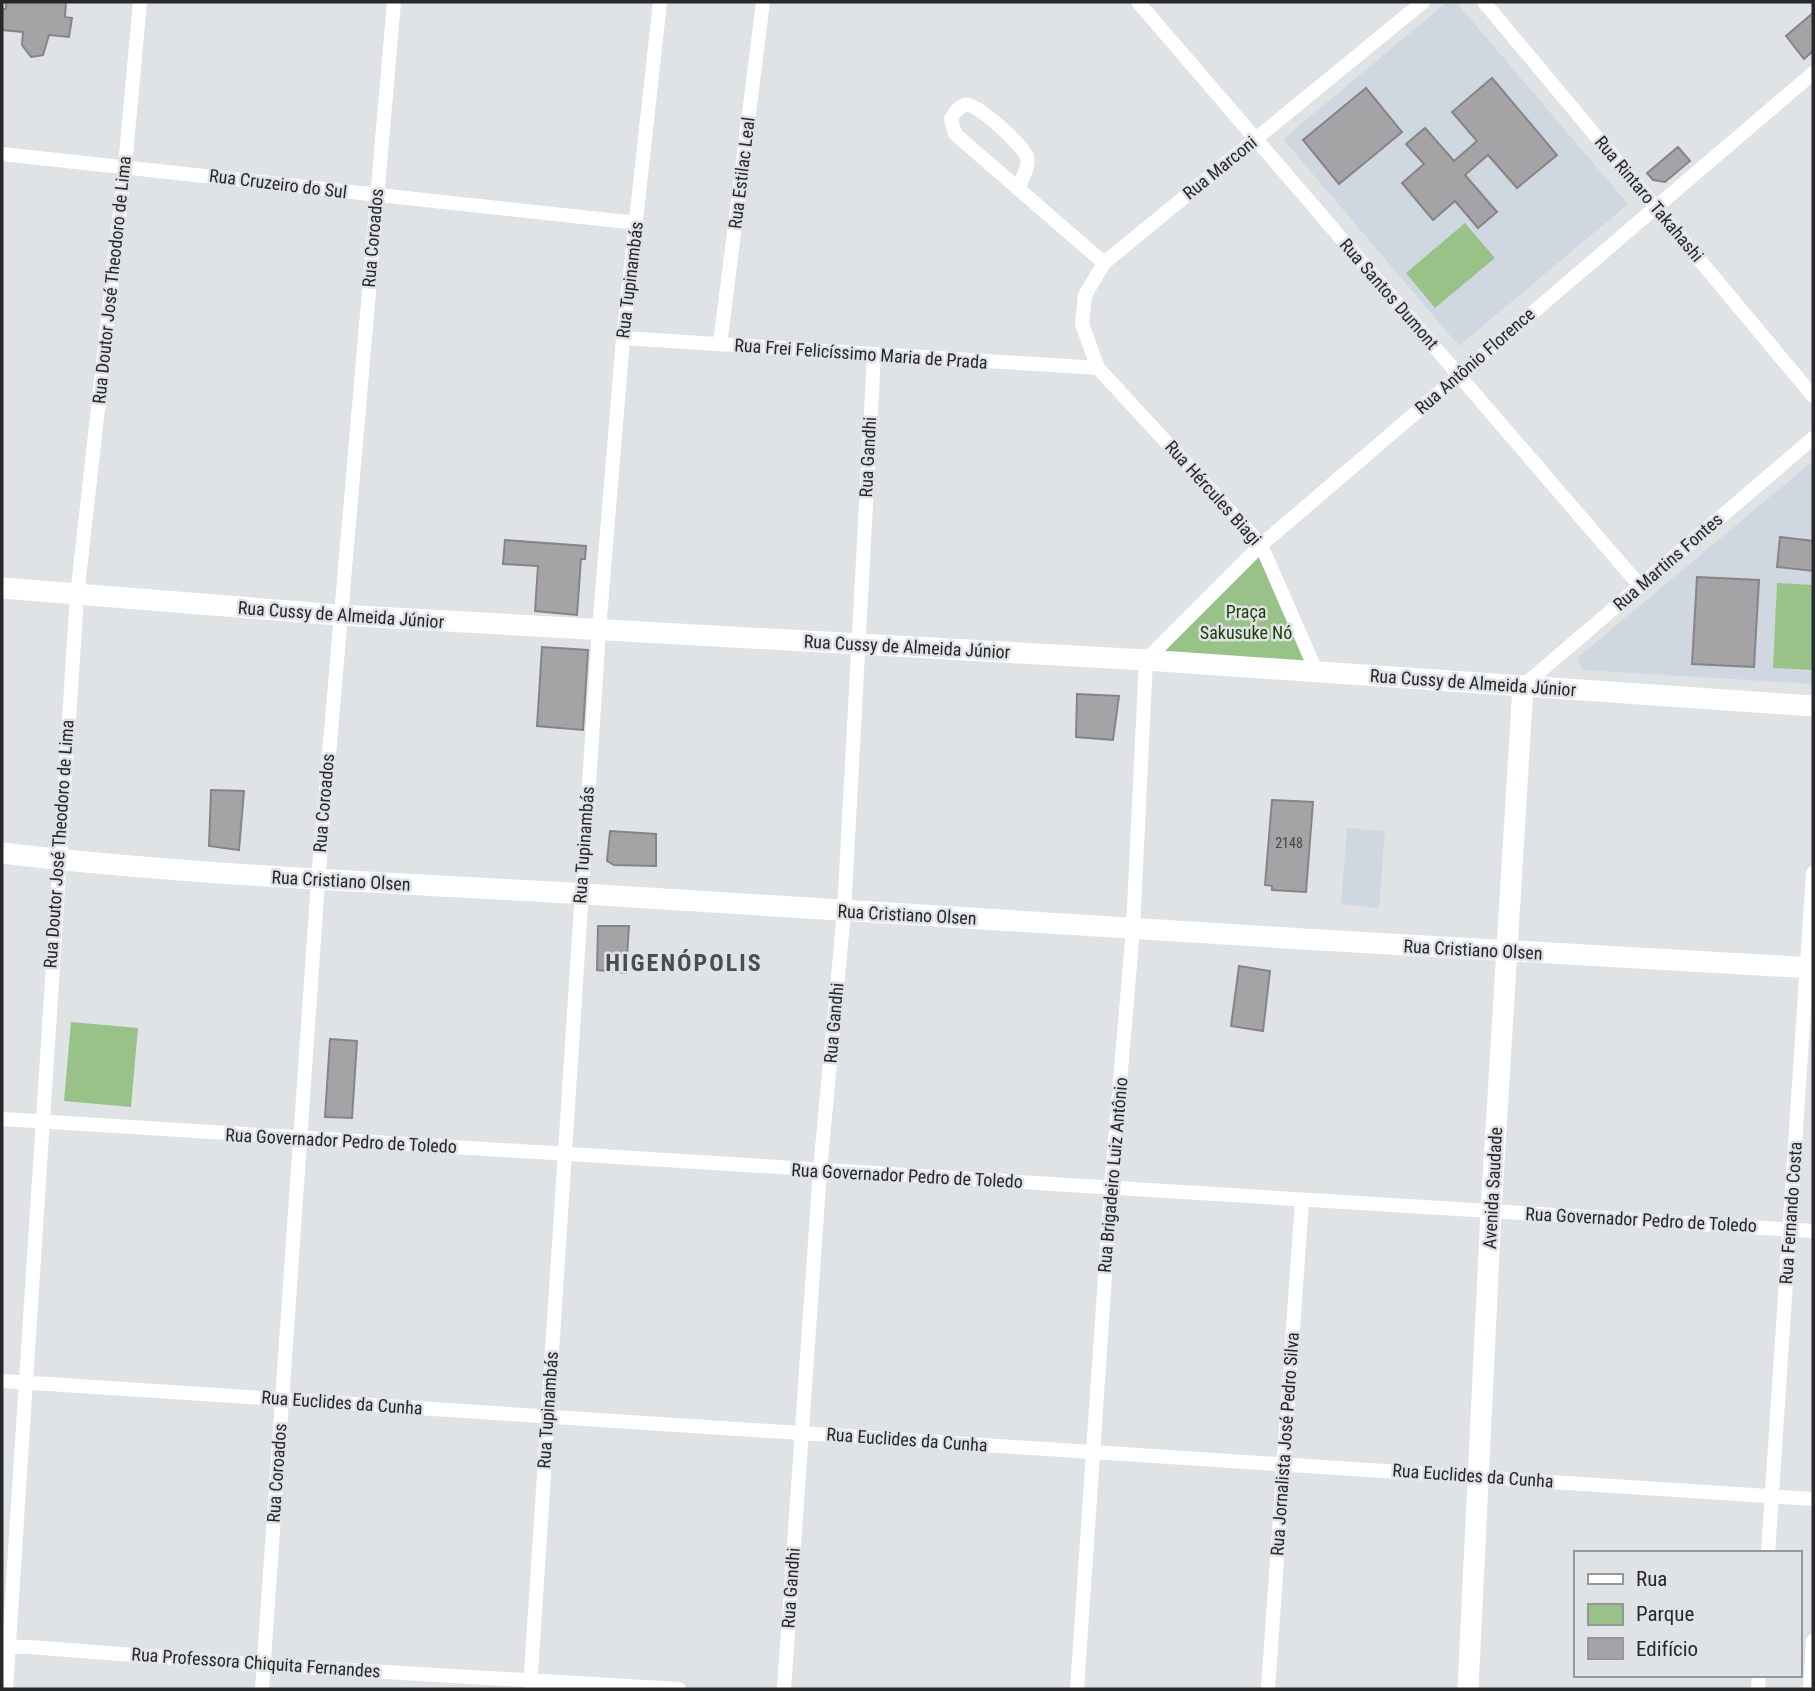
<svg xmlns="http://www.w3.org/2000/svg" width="1815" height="1691" font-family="'Roboto Condensed',sans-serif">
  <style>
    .built { fill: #cfd8e1 }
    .green { fill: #98c287 }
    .building { fill: #a6a3a6; stroke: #878487; stroke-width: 2 }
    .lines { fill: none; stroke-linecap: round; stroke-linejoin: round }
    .street { stroke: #fff; stroke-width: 14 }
    .secondary { stroke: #fff; stroke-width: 21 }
    .labels { text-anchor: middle; stroke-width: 5; stroke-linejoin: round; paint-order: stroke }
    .number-label { font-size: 14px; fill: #464748 }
    .street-label { font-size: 18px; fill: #262829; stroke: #dfe3e6 }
    .park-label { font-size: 18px; fill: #1c3e09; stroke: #dfe3e6 }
    .district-label { font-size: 24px; font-weight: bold; letter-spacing: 2px; fill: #4a4d50; stroke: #dfe3e6 }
  </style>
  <rect width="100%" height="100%" fill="#dfe3e6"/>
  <path class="built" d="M 1447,2 L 1456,2 L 1628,204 L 1459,346 L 1283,139 Z
    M 1813,461 L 1813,684 L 1583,670 L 1577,658 Z
    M 1347,828 L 1385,831 L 1379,908 L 1341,904 Z"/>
  <path class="green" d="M 1465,223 L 1495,258 L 1435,308 L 1406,273 Z
    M 1262,548 L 1313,670 L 1150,659 Z
    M 1777,583 L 1813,585 L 1813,670 L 1773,668 Z
    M 71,1022 L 138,1028 L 131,1107 L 64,1101 Z"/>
  <path class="building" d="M 6,2 L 66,2 L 65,17 L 72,18 L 69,37 L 49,35 L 43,55 L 31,57 L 22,45 L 23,32 L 2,30 L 2,9 L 6,9 Z
    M 1813,13 L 1813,51 L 1804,59 L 1786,36 Z
    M 1492,78 L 1557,155 L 1517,188 L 1488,155 L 1465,175 L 1497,212 L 1478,228 L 1455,201 L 1433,220 L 1402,183 L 1424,164 L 1406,144 L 1425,128 L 1454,161 L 1477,141 L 1452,112 Z
    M 1366,88 L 1402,132 L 1339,184 L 1303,140 Z
    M 1678,147 L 1690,161 L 1665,182 L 1653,180 L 1647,173 Z
    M 1780,537 L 1813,541 L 1813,571 L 1777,567 Z
    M 505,540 L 586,546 L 585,559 L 581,559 L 577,615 L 535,611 L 538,566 L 503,564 Z
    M 1697,577 L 1759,580 L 1754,667 L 1692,664 Z
    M 542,647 L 588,650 L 583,730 L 537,726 Z
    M 1077,694 L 1119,696 L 1113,740 L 1076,737 Z
    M 211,790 L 244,791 L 239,850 L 209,846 Z
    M 1272,800 L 1313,802 L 1306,892 L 1272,890 L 1272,886 L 1265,885 Z
    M 610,831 L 656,834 L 656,866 L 614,865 L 607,861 Z
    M 598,926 L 629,926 L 626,973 L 597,970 Z
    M 1239,966 L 1270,971 L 1263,1031 L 1231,1026 Z
    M 330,1039 L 357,1041 L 352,1118 L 325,1117 Z"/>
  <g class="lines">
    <path class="street" d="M 1138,2 L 1640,586
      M 1484,2 L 1813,396
      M 2,154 L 637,223
      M 1018,189 C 1021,180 1030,166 1027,157 C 1022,145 978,103 966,105 C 958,106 955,113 951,119 L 955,134 L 1104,263
      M 623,338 L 1098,368
      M 720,344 L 763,2
      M 1317,673 L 1261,545 L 1098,368 L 1082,324 L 1085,295 L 1104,263 L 1423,2
      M 1523,686 L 1813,438
      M 2,1119 L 1813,1231
      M 2,1381 L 1813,1499
      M 1768,1553 L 1813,873
      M 2,1645 L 264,1665 L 679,1689
      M 6,1689 L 77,596 L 125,166 L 140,2
      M 262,1689 L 318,881 L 394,2
      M 530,1689 L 599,630 L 623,338 L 660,2
      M 784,1689 L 820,1170 L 844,912 L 874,356
      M 1077,1689 L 1111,1188 L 1133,928 L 1146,660 L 1261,545 L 1813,73
      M 1268,1689 L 1302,1200
      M 1758,1689 L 1759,1675
      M 1810,1689 L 1813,1641"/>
    <path class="secondary" d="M 2,588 L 339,615 L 1146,660 L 1813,706
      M 2,853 C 195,876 390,882 584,894 C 994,919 1403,947 1813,968
      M 1468,1689 L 1491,1211 L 1523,686"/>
  </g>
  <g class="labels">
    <g class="number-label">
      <text x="1289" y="848">2148</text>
    </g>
    <g class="street-label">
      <text transform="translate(1220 168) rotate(-39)" y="6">Rua Marconi</text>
      <text transform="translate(742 173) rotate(-83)" y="6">Rua Estilac Leal</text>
      <text transform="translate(278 184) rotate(7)" y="6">Rua Cruzeiro do Sul</text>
      <text transform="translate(1649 199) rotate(50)" y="6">Rua Rintaro Takahashi</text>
      <text transform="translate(373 238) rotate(-85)" y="6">Rua Coroados</text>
      <text transform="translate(112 280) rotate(-84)" y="6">Rua Doutor José Theodoro de Lima</text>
      <text transform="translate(630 280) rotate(-83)" y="6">Rua Tupinambás</text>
      <text transform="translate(1389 294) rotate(49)" y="6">Rua Santos Dumont</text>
      <text transform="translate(861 354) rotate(4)" y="6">Rua Frei Felicíssimo Maria de Prada</text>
      <text transform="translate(1475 361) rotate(-41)" y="6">Rua Antônio Florence</text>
      <text transform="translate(868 457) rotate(-87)" y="6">Rua Gandhi</text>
      <text transform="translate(1213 493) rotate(48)" y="6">Rua Hércules Biagi</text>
      <text transform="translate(1668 562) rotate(-41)" y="6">Rua Martins Fontes</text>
      <text transform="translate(341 615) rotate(4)" y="6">Rua Cussy de Almeida Júnior</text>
      <text transform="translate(907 647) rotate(3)" y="6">Rua Cussy de Almeida Júnior</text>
      <text transform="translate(1473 683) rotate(4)" y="6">Rua Cussy de Almeida Júnior</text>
      <text transform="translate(324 803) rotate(-85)" y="6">Rua Coroados</text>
      <text transform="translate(59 844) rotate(-86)" y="6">Rua Doutor José Theodoro de Lima</text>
      <text transform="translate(584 845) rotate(-86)" y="6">Rua Tupinambás</text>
      <text transform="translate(341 881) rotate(3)" y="6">Rua Cristiano Olsen</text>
      <text transform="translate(907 915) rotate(3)" y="6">Rua Cristiano Olsen</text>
      <text transform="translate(1473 950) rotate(3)" y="6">Rua Cristiano Olsen</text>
      <text transform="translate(834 1023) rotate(-85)" y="6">Rua Gandhi</text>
      <text transform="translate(341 1141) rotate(3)" y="6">Rua Governador Pedro de Toledo</text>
      <text transform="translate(1113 1175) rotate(-85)" y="6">Rua Brigadeiro Luiz Antônio</text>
      <text transform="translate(907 1176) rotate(3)" y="6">Rua Governador Pedro de Toledo</text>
      <text transform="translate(1493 1188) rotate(-87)" y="6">Avenida Saudade</text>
      <text transform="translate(1791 1213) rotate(-86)" y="6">Rua Fernando Costa</text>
      <text transform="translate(1641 1220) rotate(3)" y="6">Rua Governador Pedro de Toledo</text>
      <text transform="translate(342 1403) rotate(4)" y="6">Rua Euclides da Cunha</text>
      <text transform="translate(548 1410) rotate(-86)" y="6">Rua Tupinambás</text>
      <text transform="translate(907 1440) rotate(4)" y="6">Rua Euclides da Cunha</text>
      <text transform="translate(1285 1444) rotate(-86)" y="6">Rua Jornalista José Pedro Silva</text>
      <text transform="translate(277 1473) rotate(-86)" y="6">Rua Coroados</text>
      <text transform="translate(1473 1476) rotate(4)" y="6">Rua Euclides da Cunha</text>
      <text transform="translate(791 1588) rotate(-86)" y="6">Rua Gandhi</text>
      <text transform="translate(256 1663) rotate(4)" y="6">Rua Professora Chiquita Fernandes</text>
    </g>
    <g class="park-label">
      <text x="1246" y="618">Praça<tspan x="1246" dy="21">Sakusuke Nó</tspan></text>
    </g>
    <g class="district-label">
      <text x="684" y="971">HIGENÓPOLIS</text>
    </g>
  </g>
  <rect width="1815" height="1691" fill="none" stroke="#262829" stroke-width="7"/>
  <rect x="1574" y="1551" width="228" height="126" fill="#dfe3e6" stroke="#95989a" stroke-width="2"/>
  <rect x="1588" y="1574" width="35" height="10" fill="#ffffff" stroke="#95989a" stroke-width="2"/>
  <text x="1636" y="1586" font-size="21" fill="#262829">Rua</text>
  <rect x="1588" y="1604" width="35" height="21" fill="#98c287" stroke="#95989a" stroke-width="2"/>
  <text x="1636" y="1621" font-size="21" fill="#262829">Parque</text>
  <rect x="1588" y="1638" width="35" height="21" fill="#a6a3a6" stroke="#95989a" stroke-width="2"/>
  <text x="1636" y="1656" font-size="21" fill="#262829">Edifício</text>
</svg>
